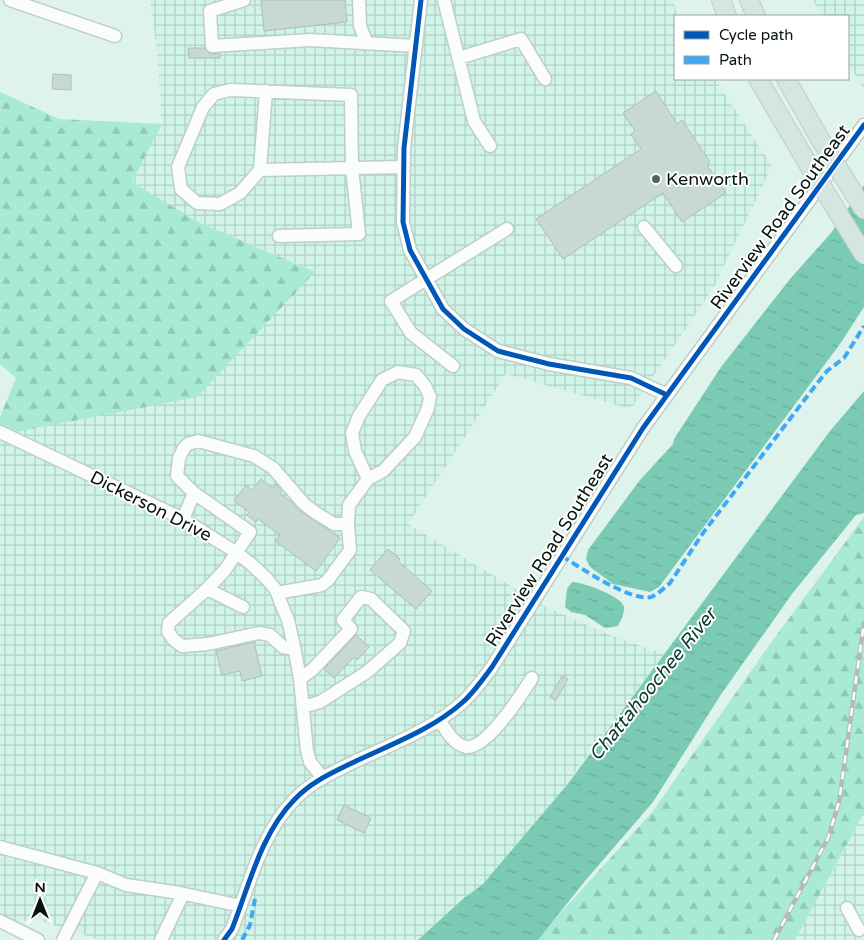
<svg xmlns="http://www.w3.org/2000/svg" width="864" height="940" font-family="'Varela Round',sans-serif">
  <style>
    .industrial { fill: url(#industrial-grid) }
    .forest { fill: url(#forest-firs) }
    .water { fill: url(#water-ripples) }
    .building { fill: #c8d8d3; stroke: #aebeb8 }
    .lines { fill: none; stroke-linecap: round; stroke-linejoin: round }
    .minor-casing { stroke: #becec8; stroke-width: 15 }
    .highway-casing { stroke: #c1ccc8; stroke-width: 20 }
    .minor { stroke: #fafdfc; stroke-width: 12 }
    .highway { stroke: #d5e5e0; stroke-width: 18 }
    .rail-casing { stroke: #b5bab8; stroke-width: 4.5 }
    .rail { stroke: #fff; stroke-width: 2.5; stroke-dasharray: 8; stroke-linecap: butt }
    .highway-bridge-casing { stroke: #c1ccc8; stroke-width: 20; stroke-linecap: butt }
    .highway-bridge { stroke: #d5e5e0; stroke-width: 18 }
    .quiet { stroke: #3fa9f5; stroke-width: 4; stroke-dasharray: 8 4; stroke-linecap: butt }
    .cycleway-casing { stroke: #fff; stroke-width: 8 }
    .cycleway { stroke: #0057b8; stroke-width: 5 }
    .poi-dot { fill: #52625d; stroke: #fff; stroke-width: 2 }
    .labels { text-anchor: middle; stroke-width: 4; stroke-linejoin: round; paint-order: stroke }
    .poi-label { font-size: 18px; fill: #071410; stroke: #fff; text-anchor: start }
    .street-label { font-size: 18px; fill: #071410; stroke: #fff }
    .water-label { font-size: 19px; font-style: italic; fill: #08392d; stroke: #fff }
  </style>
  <defs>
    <pattern id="industrial-grid" width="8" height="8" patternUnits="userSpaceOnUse" patternTransform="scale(1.25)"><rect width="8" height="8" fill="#d1f4e8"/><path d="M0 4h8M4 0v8" fill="none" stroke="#b2d0c6"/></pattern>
    <pattern id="forest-firs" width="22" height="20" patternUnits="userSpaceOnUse" patternTransform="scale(1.25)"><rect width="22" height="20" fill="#a9ead6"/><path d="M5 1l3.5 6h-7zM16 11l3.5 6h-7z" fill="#90c8b7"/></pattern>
    <pattern id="water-ripples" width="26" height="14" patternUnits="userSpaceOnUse" patternTransform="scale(1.25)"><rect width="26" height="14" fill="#7bcab4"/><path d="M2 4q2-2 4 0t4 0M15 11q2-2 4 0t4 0" fill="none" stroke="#69ad9a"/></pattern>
  </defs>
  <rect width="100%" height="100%" fill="#def3ec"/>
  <path class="industrial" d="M 150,0 L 673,0 L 677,16 L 675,16 L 675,79 L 715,79 L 772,166 L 714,287 L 631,409 L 506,374 L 408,524 L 544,606 L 610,635 L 664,654 L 579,767 L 521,850 L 435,940 L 100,940 L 32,918 L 0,931 L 0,435 L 315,272 L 198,222 L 132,182 L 162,124 L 157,51 Z
    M 813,0 L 864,0 L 864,90 L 848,62 L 848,16 L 822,16 Z
    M 864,813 L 864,940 L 795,940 Z"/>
  <path class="forest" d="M 0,92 L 59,119 L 162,124 L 132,182 L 198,222 L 315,272 L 197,397 L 0,435 L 0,417 L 16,378 L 0,364 Z
    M 864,517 L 864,813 L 795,940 L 536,940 L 653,811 L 770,644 Z"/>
  <path class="water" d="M 864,185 L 864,307 L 840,344 L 659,587 L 650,592 L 613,584 L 590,567 L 586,559 L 588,550 L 640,480 L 673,444 L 674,439 L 721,367 L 790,279 L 831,233 Z
    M 864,391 L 864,513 L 856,515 L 792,594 L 722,693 L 653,802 L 585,881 L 538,940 L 418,940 L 463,899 L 483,884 L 567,785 L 830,431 Z
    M 572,582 C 582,582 622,596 624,607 C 625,613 620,621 618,626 L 605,628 L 585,615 L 571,612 L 565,607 L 567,589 Z"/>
  <path class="building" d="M 261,0 L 345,0 L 347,22 L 264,31 Z
    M 188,48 L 204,48 L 209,53 L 220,54 L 220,58 L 189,58 Z
    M 53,74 L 71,75 L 71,90 L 52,89 Z
    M 656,91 L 677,124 L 682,120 L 710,162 L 707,165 L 726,193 L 682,222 L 663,193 L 563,259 L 536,219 L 641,149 L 631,134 L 635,131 L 623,113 Z
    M 261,479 L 273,488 L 276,484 L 282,491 L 280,494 L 292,502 L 299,510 L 340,538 L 316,571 L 275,541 L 280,535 L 258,519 L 256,522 L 247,515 L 249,512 L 234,501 L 246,485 L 252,490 Z
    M 388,549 L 400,559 L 398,561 L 432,591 L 416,609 L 370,570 Z
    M 356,635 L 369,647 L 357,660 L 354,657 L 334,678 L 324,669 Z
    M 254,642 L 262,676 L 242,681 L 240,671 L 222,675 L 216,651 Z
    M 562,676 L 568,679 L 556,700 L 550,697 Z
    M 344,805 L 371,818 L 364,833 L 337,820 Z"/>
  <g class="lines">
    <g class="minor-casing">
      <path id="minor" d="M 10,0 L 115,36
        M 244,0 L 210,11 L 212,46 L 310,40 L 416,46
        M 359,0 L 360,26 L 367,43
        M 421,0 L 404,148 L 403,222 L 410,250 L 443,309 L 464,329 L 498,351 L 549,364 L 631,378 L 667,395
        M 444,0 L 474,121 L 490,146
        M 459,58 L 521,39 L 545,79
        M 260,170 L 266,91
        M 644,227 L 676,266
        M 279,236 L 359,234 L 352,168 L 351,95 L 230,90 L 214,94 L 203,107 L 178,167 L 181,189 L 197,203 L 220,204 L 240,193 L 260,170 L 403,167
        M 453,366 L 411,333 L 391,301 L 507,229
        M 0,432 L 183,519 L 237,553 L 251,564 L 267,579 L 276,590 L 281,603 L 288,620 L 294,646 L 300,679 L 307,751 L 310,762 L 322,777
        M 194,493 L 250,532 L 225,570 L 207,589 L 169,623 L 168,631 L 173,639 L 182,646 L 208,644 L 259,633 L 270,635 L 283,647 L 294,649
        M 183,519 L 194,493 L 177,476 L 179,458 L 184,448 L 188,444 L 198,441 L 254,456 L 273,468 L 304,504 L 316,513 L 334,524 L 348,524
        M 207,589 L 243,607
        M 277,593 L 322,585 L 328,580 L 350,550 L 348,524 L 349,505 L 368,479 L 383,471 L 415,437 L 428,408 L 430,397 L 425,386 L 416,375 L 398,372 L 382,380 L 359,416 L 352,433 L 355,451 L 368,479
        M 300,679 L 313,669 L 351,629 L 343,620 L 361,597 L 371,599 L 404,631 L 400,643 L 367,672 L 320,702 L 303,707
        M 439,719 C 445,729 453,744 466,747 C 486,750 522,694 532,678
        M 0,847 L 97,873 L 126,885 L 180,893 L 241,906
        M 847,908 L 859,930
        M 0,921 L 38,940
        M 63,940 L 97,873
        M 161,940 L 183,894
        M 224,940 L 232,929 C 249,886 261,833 295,799 C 312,781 334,772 356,761 C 392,744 433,729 463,702 C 474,692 483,679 492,667 L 643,428 L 864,125"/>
    </g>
    <g class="highway-casing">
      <path id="highway" d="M 721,0 L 727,16
        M 749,0 L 756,16
        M 758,79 L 805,159
        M 786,79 L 820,139"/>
    </g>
    <use href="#minor" class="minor"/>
    <use href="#highway" class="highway"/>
    <g class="rail-casing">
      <path id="rail" d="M 774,940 L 828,838 L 839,802 L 864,623"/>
    </g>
    <use href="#rail" class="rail"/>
    <g class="highway-bridge-casing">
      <path id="highway-bridge" d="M 820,139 L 864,210
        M 805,159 L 864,255"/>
    </g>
    <use href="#highway-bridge" class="highway-bridge"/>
    <path class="quiet" d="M 562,556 C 579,567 631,602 651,597 C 657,595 664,588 670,583 L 703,533 L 812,390 L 827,371 L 844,358 L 864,326
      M 242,940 L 250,925 L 255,899"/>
    <g class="cycleway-casing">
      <path id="cycleway" d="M 421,0 L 404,148 L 403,222 L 410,250 L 443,309 L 464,329 L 498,351 L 549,364 L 631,378 L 667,395
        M 224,940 L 232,929 C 249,886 261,833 295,799 C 312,781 334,772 356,761 C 392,744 433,729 463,702 C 474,692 483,679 492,667 L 643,428 L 864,125"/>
    </g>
    <use href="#cycleway" class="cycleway"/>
  </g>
  <circle class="poi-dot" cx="656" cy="179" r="5"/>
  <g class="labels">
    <g class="poi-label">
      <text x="666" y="185">Kenworth</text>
    </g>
    <g class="street-label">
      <text transform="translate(780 217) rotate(-54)" y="6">Riverview Road Southeast</text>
      <text transform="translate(151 506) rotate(27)" y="6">Dickerson Drive</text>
      <text transform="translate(549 550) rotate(-58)" y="6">Riverview Road Southeast</text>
    </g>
    <g class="water-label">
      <text transform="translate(652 684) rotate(-51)" y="7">Chattahoochee River</text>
    </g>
  </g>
  <rect x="674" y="15" width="175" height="65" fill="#ffffff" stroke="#9ca19f"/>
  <rect x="684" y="31" width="25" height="8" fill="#0057b8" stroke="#9ca19f"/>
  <text x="719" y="40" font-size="15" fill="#071410">Cycle path</text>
  <rect x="684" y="56" width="25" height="8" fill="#3fa9f5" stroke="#9ca19f"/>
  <text x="719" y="65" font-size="15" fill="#071410">Path</text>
  <g transform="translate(40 900)" stroke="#ffffff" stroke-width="4" paint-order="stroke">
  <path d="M0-4L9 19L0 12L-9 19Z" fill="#071410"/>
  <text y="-8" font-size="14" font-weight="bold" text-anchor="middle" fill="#071410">N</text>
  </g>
</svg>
